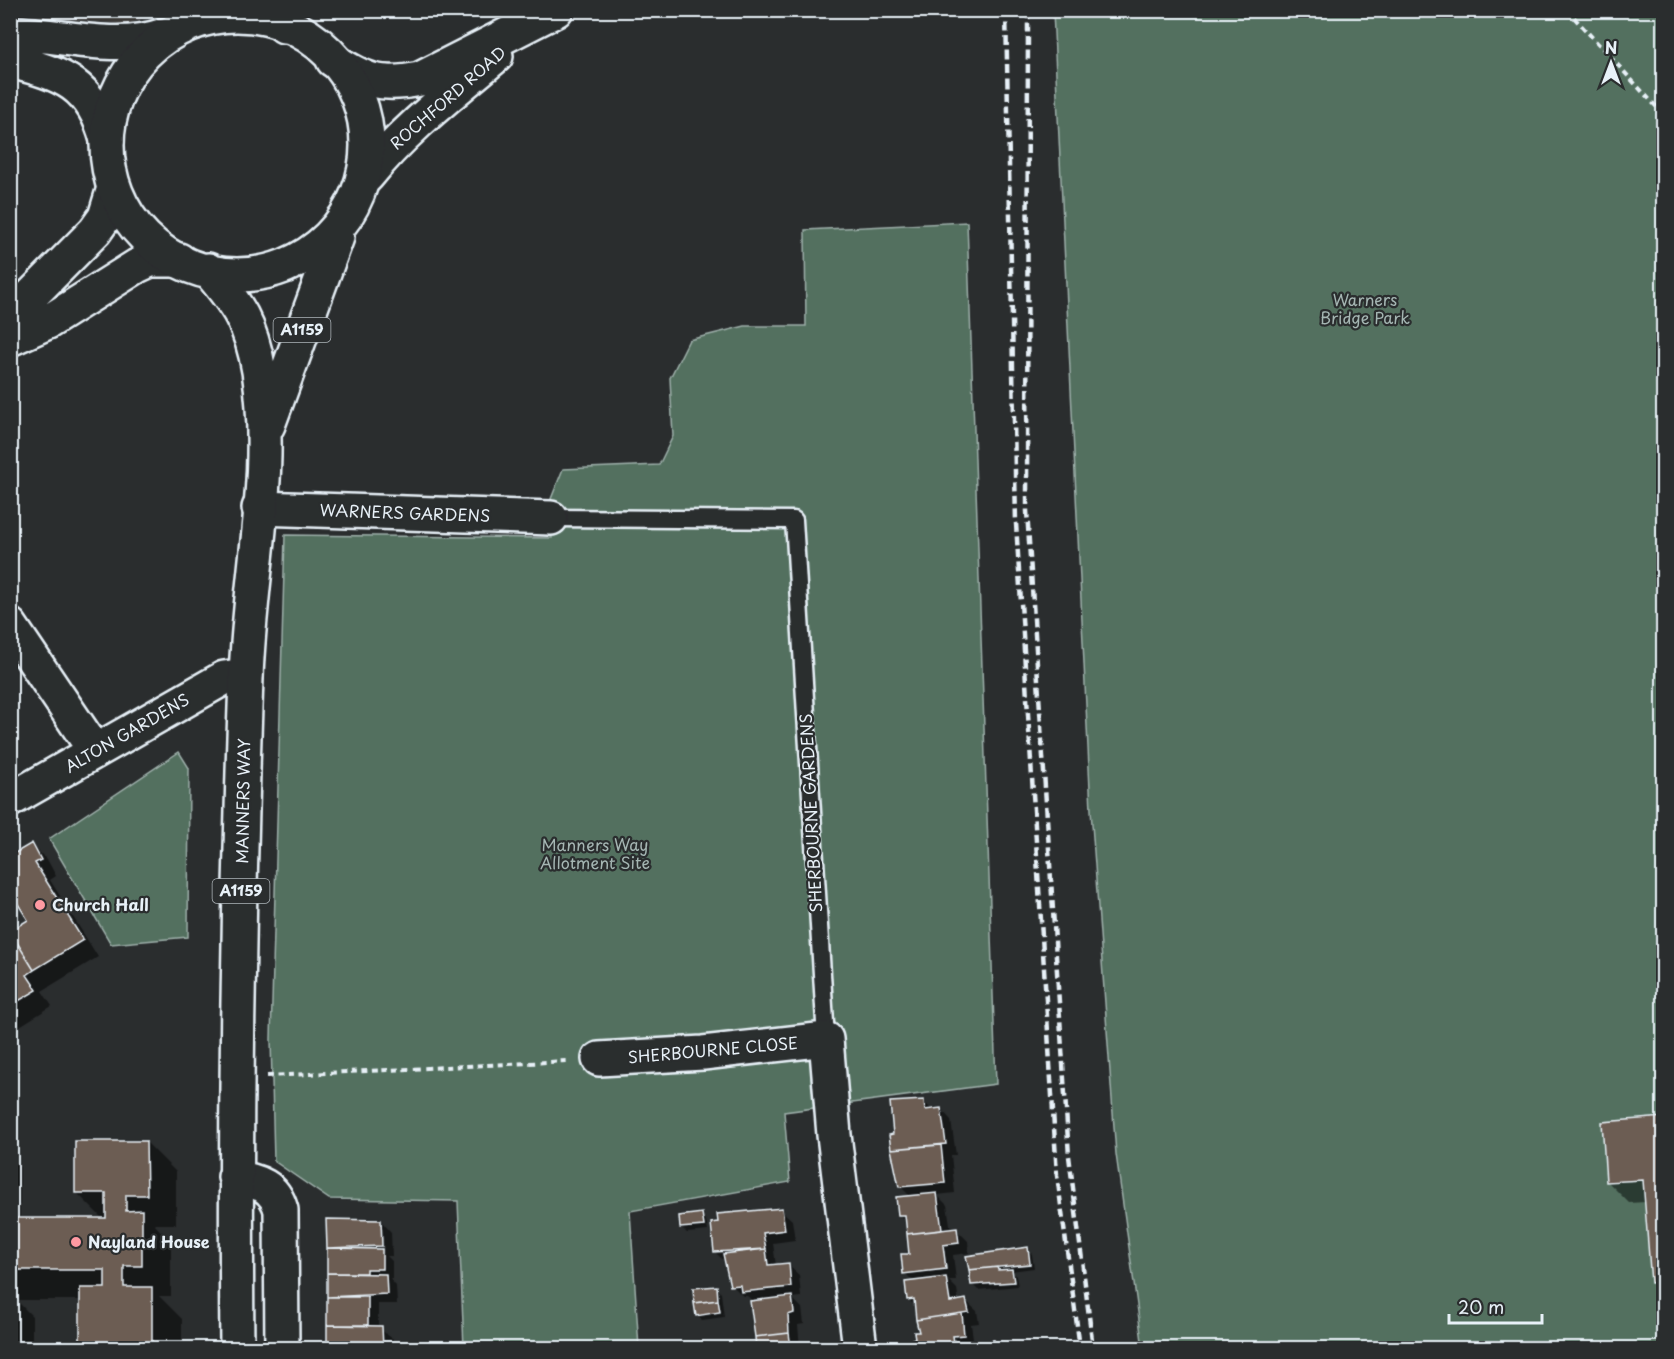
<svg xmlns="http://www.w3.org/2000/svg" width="1674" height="1359" font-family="'Playpen Sans',sans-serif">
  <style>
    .built { fill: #3e3b39 }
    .green { fill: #536f5e; stroke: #9eb0ab; stroke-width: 1.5 }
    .shadow { fill: #0007; fill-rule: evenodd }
    .building { fill: #6c5d53; stroke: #e8f1f8; stroke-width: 1.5 }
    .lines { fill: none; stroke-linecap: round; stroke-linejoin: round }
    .service-casing { stroke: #e8f1f8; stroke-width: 21 }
    .minor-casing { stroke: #e8f1f8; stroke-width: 38 }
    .tertiary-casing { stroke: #e8f1f8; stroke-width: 38 }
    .primary-casing { stroke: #e8f1f8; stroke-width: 38 }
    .path { stroke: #e8f1f8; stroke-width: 4; stroke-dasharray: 6 4.5; stroke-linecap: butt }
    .service { stroke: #2a2d2e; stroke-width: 16 }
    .minor { stroke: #2a2d2e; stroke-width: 33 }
    .tertiary { stroke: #2a2d2e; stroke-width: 33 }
    .primary { stroke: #2a2d2e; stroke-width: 33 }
    .rail { stroke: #e8f1f8; stroke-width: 4.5; stroke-dasharray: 9 4.5; stroke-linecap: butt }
    .poi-dot { fill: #ff9aa2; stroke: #2a2d2e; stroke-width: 2 }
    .labels { text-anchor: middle; stroke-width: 4.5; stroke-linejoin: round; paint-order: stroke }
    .shield { fill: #2a2d2e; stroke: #afb6bb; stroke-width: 1.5 }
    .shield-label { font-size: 15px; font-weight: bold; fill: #e8f1f8 }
    .street-label { font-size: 16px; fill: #e8f1f8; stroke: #2a2d2e }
    .park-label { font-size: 16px; fill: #a5b6b3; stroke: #2a2d2e }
    .poi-label { font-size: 16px; font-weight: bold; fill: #e8f1f8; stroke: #2a2d2e; text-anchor: start }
  </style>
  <rect width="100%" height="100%" fill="#2a2d2e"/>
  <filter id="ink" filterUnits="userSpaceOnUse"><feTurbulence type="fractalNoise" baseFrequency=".0167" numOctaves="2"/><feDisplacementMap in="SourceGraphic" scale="12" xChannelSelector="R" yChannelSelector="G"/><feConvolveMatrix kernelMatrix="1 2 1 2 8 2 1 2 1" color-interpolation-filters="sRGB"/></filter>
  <g filter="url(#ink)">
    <path class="built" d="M 11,10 L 163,10 L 163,11 L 127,24 L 56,18 Z"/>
    <path class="green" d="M 1053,11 L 1663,11 L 1663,1348 L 1143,1348 L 1116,1154 L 1091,810 Z
      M 967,222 L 996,1084 L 784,1112 L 790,1182 L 630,1211 L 639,1348 L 464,1348 L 458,1201 L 329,1199 L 274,1161 L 271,1039 L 285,535 L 552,538 L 551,499 L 563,469 L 659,465 L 673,436 L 670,378 L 689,340 L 745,326 L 806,326 L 805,230 Z
      M 179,752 L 189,768 L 188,937 L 111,944 L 49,839 Z"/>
    <path class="shadow" d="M 32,845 L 48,861 L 56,876 L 50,880 L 98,957 L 42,991 L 52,1006 L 15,1029 L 10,1025 L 10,923 L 15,930 L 30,920 Z
      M 923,1101 L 932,1110 L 941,1109 L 951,1120 L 956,1155 L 951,1155 L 955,1193 L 937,1195 L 947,1205 L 951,1231 L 957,1230 L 968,1241 L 969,1253 L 953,1255 L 956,1280 L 948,1280 L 957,1289 L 959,1302 L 966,1301 L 977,1311 L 979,1323 L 971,1324 L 974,1345 L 994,1342 L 999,1348 L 974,1348 L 973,1345 L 963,1346 L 963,1348 L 915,1348 L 914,1340 L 920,1334 L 916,1307 L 908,1299 L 915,1283 L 905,1273 L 911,1255 L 907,1222 L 899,1215 L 911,1197 L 900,1186 L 891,1141 Z
      M 1664,1119 L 1664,1294 L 1652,1282 L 1646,1202 L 1629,1203 L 1608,1182 Z
      M 146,1142 L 176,1172 L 176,1224 L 154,1224 L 171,1242 L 171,1296 L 159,1296 L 182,1319 L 182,1348 L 82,1348 L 82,1300 L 16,1300 L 32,1316 L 32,1348 L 10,1348 L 10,1158 L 20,1167 L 20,1219 L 103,1219 L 76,1192 Z
      M 781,1210 L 792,1220 L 795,1240 L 773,1243 L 776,1266 L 788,1265 L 799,1275 L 801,1297 L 792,1298 L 802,1308 L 804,1324 L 798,1325 L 800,1348 L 758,1348 L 752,1300 L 747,1296 L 743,1296 L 732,1285 L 726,1263 L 715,1252 Z
      M 701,1215 L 706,1220 L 708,1231 L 687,1233 L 682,1228 Z
      M 328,1220 L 381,1221 L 391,1232 L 392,1256 L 387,1256 L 392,1261 L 392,1279 L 390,1279 L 396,1286 L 397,1304 L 378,1304 L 378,1328 L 393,1339 L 393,1348 L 328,1348 ZM 380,1229 L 383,1229 L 384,1254 L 381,1254 Z
      M 1027,1249 L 1032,1254 L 1034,1268 L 1011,1271 L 1016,1276 L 1018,1286 L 978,1290 L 973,1285 L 968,1257 Z
      M 716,1288 L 721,1293 L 724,1317 L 702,1320 L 697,1315 Z"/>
    <path class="building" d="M 32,843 L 41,860 L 35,863 L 83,940 L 34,970 L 10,931 L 28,920 L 10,891 L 10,856 Z
      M 10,931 L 34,970 L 27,975 L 37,990 L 10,1006 Z
      M 924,1100 L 925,1110 L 941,1108 L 946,1144 L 891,1149 L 889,1135 L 893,1134 L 890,1102 Z
      M 1664,1117 L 1664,1282 L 1651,1283 L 1643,1180 L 1606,1182 L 1602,1122 Z
      M 75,1141 L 146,1141 L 147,1195 L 126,1195 L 126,1211 L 142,1210 L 142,1266 L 124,1266 L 124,1287 L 152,1287 L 152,1348 L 80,1348 L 80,1288 L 105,1288 L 105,1270 L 10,1270 L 10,1218 L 106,1218 L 106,1193 L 75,1193 Z
      M 941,1145 L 945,1183 L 899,1187 L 891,1149 Z
      M 937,1193 L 942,1230 L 907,1234 L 905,1215 L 898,1215 L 896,1197 Z
      M 782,1208 L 785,1230 L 763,1233 L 766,1249 L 714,1252 L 711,1223 L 718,1222 L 717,1214 Z
      M 702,1213 L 704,1226 L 680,1228 L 679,1216 Z
      M 326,1219 L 381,1220 L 382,1246 L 327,1248 Z
      M 957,1228 L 959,1243 L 943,1245 L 946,1269 L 903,1274 L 901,1254 L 909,1254 L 907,1234 Z
      M 1028,1247 L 1030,1264 L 969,1270 L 966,1256 Z
      M 327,1248 L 382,1249 L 382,1269 L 366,1269 L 366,1273 L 327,1273 Z
      M 766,1249 L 768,1265 L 789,1263 L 791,1287 L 741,1292 L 740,1285 L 730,1286 L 723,1254 Z
      M 997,1267 L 998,1270 L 1012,1269 L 1014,1282 L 971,1285 L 969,1270 Z
      M 327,1273 L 386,1274 L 387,1294 L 327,1297 Z
      M 946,1277 L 950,1302 L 966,1299 L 969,1312 L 916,1320 L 914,1299 L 907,1300 L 905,1282 Z
      M 717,1286 L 718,1300 L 694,1303 L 693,1288 Z
      M 792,1296 L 794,1313 L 788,1315 L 789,1333 L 755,1337 L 750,1301 Z
      M 327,1297 L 368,1297 L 368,1325 L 327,1325 Z
      M 718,1300 L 720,1312 L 696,1316 L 694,1303 Z
      M 962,1313 L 964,1335 L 953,1336 L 955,1348 L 913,1348 L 912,1339 L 915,1338 L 914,1332 L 919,1332 L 916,1320 Z
      M 327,1325 L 382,1326 L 383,1348 L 327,1348 Z
      M 789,1333 L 791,1348 L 756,1348 L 755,1337 Z
      M 994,1340 L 995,1348 L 972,1348 L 972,1344 Z"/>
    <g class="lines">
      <g class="service-casing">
        <path id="service" d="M 551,518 L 794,520 L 826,1039"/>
      </g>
      <g class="minor-casing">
        <path id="minor" d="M 267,10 L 284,26
          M 181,25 L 197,10
          M 259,508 L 551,518
          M 10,625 L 95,751
          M 10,800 L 224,678 L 246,675
          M 599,1059 L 703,1053 L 826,1039 L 834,1135 L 860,1348
          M 235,1177 C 259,1182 274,1185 281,1210 L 282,1348"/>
      </g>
      <g class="tertiary-casing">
        <path id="tertiary" d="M 10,34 C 62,33 114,53 164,35
          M 333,60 C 365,81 381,87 420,79 L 556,10
          M 10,61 C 63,74 92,84 107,140
          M 367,176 C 404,130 451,94 496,56
          M 10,317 L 95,231 L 105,217 L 113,191
          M 10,339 L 48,322 L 137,266 L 150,260 L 179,260"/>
      </g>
      <g class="primary-casing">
        <path id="primary" d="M107 145a130 130 0 1 1 260 0a130 130 0 1 1-260 0Z
          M 208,270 C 238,305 251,324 259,371 C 275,472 249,577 246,678 C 238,901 235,1125 237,1348
          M 268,425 L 337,237"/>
      </g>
      <path class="path" d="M 1567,10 L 1664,115
        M 267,1076 L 568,1061"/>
      <use href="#service" class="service"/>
      <use href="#minor" class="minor"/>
      <use href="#tertiary" class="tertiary"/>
      <use href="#primary" class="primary"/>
      <path class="rail" d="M 1006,10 L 1016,523 L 1057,1175 L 1080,1348
        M 1028,10 L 1027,511 L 1069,1156 L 1093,1348"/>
    </g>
  </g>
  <g class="poi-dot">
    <circle cx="40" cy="905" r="6"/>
    <circle cx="76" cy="1242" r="6"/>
  </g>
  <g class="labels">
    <g class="shield">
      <rect x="273.5" y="318" width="57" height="24" rx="4.5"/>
      <rect x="212.5" y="879" width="57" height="24" rx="4.5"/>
    </g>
    <g class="shield-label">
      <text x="302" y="335">A1159</text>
      <text x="241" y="896">A1159</text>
    </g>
    <g class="street-label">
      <text transform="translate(448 98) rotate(-41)" y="6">ROCHFORD ROAD</text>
      <text transform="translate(405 513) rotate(2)" y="6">WARNERS GARDENS</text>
      <text transform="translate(127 733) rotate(-30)" y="6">ALTON GARDENS</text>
      <text transform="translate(243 801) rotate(-89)" y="6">MANNERS WAY</text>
      <text transform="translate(811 813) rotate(-93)" y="6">SHERBOURNE GARDENS</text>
      <text transform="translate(713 1050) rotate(-5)" y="6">SHERBOURNE CLOSE</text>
    </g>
    <g class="park-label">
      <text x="1365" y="306">Warners<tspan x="1365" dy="18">Bridge Park</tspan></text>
      <text x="595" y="851">Manners Way<tspan x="595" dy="18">Allotment Site</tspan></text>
    </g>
    <g class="poi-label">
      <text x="52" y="911">Church Hall</text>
      <text x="88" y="1248">Nayland House</text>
    </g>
  </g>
  <rect width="1674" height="1359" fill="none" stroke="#2a2d2e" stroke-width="36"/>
  <rect x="18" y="18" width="1638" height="1323" fill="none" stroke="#e8f1f8" stroke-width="2" filter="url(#ink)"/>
  <g transform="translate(1611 63)" stroke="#2a2d2e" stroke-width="4.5" paint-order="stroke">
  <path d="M0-4.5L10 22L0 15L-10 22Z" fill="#e8f1f8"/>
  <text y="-9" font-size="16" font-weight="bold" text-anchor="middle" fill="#e8f1f8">N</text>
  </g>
  <path d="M1449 1314v9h93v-9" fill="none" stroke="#e8f1f8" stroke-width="3"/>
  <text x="1458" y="1314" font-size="18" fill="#e8f1f8" stroke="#2a2d2e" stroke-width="4.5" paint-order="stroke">20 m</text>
</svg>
